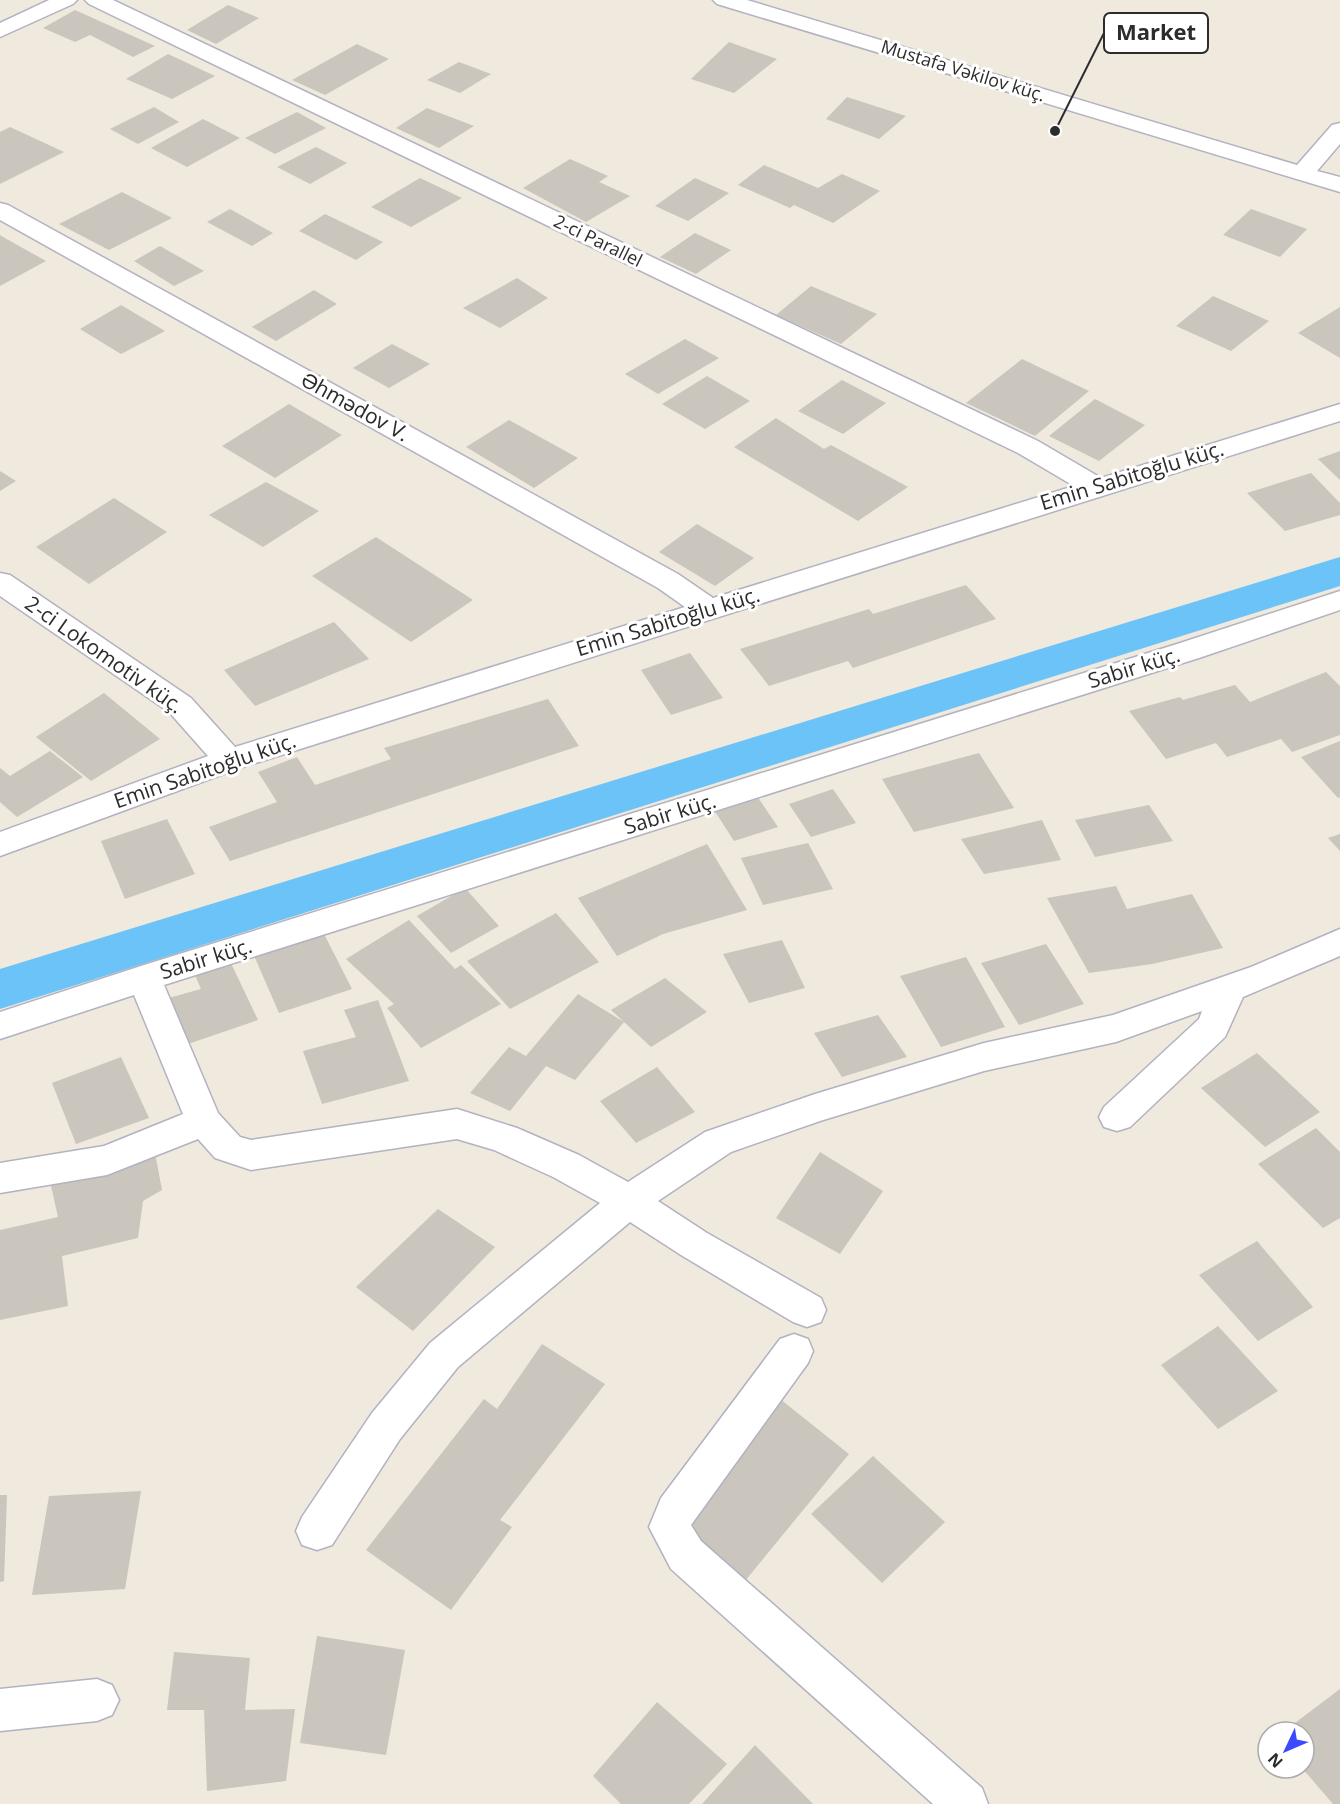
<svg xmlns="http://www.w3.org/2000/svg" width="1340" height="1804" font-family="'Open Sans',sans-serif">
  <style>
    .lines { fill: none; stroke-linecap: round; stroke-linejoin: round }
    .canal { fill: #6bc3f7; fill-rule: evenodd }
    .building { fill: #cac6bd }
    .minor-casing { stroke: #b2b2c1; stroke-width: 3 }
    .minor { fill: #fff; fill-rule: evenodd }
    .labels { text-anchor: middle; stroke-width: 6; stroke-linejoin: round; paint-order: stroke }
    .far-street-label { font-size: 18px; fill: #2c2c2c; stroke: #fff }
    .street-label { font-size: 21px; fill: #2c2c2c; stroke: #fff }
    .leader { fill: none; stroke: #2c2c2c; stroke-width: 2 }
    .callout-dot { fill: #2c2c2c; stroke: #fff; stroke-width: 2 }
    .callout { fill: #fff; stroke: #2c2c2c; stroke-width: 2 }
    .callout-label { font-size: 22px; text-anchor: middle; font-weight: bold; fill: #2c2c2c }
  </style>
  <rect width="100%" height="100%" fill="#efe9de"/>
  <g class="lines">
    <path class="canal" d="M 1340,557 L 1340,586 L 0,1009 L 0,969 Z"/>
  </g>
  <path class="building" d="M 228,5 L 259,18 L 216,44 L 187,30 Z
    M 75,10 L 155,46 L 133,57 L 90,35 L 75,42 L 43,28 Z
    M 729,42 L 777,59 L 734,93 L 691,79 Z
    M 357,44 L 389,59 L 325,95 L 292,80 Z
    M 168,54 L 215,76 L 172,99 L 126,79 Z
    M 459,62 L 491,74 L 460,93 L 427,80 Z
    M 847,97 L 906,116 L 879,139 L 826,119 Z
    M 154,107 L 179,122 L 138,144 L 110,129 Z
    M 427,108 L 474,126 L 439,148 L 396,128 Z
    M 297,112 L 326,128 L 275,154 L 245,138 Z
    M 203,119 L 240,138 L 187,167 L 151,148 Z
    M 10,127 L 64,152 L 0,184 L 0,132 Z
    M 316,147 L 347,163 L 310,184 L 277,167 Z
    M 570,159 L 608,176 L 599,182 L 630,196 L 586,222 L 523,188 Z
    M 764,165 L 818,188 L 842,174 L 880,191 L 833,223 L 794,205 L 790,208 L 738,185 Z
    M 420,178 L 462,198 L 411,227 L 371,207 Z
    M 695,178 L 729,193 L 688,221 L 655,206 Z
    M 122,192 L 172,218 L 109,250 L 59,224 Z
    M 230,209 L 273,233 L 252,246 L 207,222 Z
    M 1251,209 L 1307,229 L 1280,257 L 1223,235 Z
    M 325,214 L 383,242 L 356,260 L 299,231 Z
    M 695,233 L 731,250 L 696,274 L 660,257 Z
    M 0,235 L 3,237 L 46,261 L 0,286 Z
    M 160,246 L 204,271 L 174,286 L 134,261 Z
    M 517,278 L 548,298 L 500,328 L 463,308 Z
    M 811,286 L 877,314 L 841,344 L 776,315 Z
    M 314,290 L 337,304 L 276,341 L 252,327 Z
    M 1213,296 L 1269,321 L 1231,351 L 1176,326 Z
    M 121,305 L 165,331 L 121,354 L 80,329 Z
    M 1340,307 L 1340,358 L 1298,333 Z
    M 685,339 L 719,358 L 658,394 L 625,374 Z
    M 392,344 L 430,364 L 389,388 L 353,368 Z
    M 1022,359 L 1089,391 L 1035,436 L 966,403 Z
    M 707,376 L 750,401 L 705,429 L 662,404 Z
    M 842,380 L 886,403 L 843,434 L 798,411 Z
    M 1095,399 L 1145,425 L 1099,461 L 1049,436 Z
    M 289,404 L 342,435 L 275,478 L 222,446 Z
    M 776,418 L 824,449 L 831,445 L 908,487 L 858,521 L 734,447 Z
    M 509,420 L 578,458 L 534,488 L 466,447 Z
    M 1340,451 L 1340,480 L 1318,459 Z
    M 0,471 L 16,481 L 0,491 Z
    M 1311,473 L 1340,503 L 1340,515 L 1285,531 L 1247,493 Z
    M 266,482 L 319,511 L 263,547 L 209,515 Z
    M 114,498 L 167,532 L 89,584 L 36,547 Z
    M 697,524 L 754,558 L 715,586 L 659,552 Z
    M 376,537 L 473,600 L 411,642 L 312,576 Z
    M 966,585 L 996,619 L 853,668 L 848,661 L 769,686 L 740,649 L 869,609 L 873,614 Z
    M 334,622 L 369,659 L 255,706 L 224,670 Z
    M 690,653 L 723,698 L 671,715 L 641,670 Z
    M 1326,672 L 1340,686 L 1340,735 L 1292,752 L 1281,739 L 1227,757 L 1216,743 L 1166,759 L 1129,711 L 1180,697 L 1183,700 L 1235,685 L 1250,702 Z
    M 104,693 L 160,739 L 91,781 L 36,737 Z
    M 548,699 L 579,746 L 230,861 L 209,827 L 277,802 L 258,772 L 297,757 L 315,785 L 391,759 L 384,748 Z
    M 1340,741 L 1340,797 L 1338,798 L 1301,757 Z
    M 50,751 L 83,777 L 17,817 L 0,802 L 0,768 L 10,776 Z
    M 979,753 L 1014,808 L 914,832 L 882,779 Z
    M 833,789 L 856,823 L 811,837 L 789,804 Z
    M 757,796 L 778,827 L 734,841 L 714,810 Z
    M 1149,805 L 1173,841 L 1095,857 L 1075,820 Z
    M 167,819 L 195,874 L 125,899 L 101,841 Z
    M 1042,820 L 1061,860 L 984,874 L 961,839 Z
    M 1340,834 L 1340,851 L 1328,838 Z
    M 808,843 L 833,889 L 763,905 L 741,858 Z
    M 707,844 L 747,910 L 663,934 L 617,956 L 578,898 Z
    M 1116,886 L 1127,909 L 1192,894 L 1223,948 L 1152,964 L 1089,973 L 1047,898 Z
    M 465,888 L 499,926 L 451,953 L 417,916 Z
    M 556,913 L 599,962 L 510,1009 L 467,961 Z
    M 409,920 L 455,969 L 461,965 L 501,1004 L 421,1048 L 387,1008 L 394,1004 L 346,959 Z
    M 321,928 L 352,989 L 279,1013 L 252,951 Z
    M 782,940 L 805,988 L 749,1003 L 723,954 Z
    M 1046,944 L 1084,1004 L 1019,1025 L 981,963 Z
    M 228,957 L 258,1020 L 188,1044 L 165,999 L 201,989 L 192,968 Z
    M 966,957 L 1005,1027 L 941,1047 L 900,976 Z
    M 665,978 L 707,1012 L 651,1047 L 624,1022 L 575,1080 L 546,1066 L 510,1111 L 470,1093 L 509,1047 L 526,1056 L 578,994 L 624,1022 L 611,1010 Z
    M 378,1000 L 409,1081 L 322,1104 L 303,1051 L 356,1037 L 344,1010 Z
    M 878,1015 L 907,1057 L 842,1077 L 814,1033 Z
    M 1257,1053 L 1320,1112 L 1265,1147 L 1201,1088 Z
    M 121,1057 L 149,1118 L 76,1144 L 52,1083 Z
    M 657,1067 L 695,1112 L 636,1143 L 600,1101 Z
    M 1316,1128 L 1340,1152 L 1340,1218 L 1323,1228 L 1258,1164 Z
    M 820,1152 L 883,1191 L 840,1254 L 776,1218 Z
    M 155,1153 L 162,1190 L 143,1201 L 138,1238 L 62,1256 L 68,1306 L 0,1320 L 0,1230 L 58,1217 L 49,1177 Z
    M 438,1209 L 495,1247 L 413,1331 L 356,1287 Z
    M 1257,1241 L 1313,1307 L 1258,1341 L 1199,1275 Z
    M 1218,1326 L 1278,1391 L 1218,1429 L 1161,1365 Z
    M 542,1344 L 605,1384 L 500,1520 L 512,1527 L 451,1610 L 366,1550 L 484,1399 L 497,1409 Z
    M 775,1395 L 849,1454 L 745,1581 L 679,1519 Z
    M 873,1456 L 945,1522 L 882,1583 L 811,1514 Z
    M 141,1491 L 125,1589 L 32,1595 L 49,1496 Z
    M 0,1495 L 7,1495 L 4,1581 L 0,1582 Z
    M 317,1636 L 405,1650 L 386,1755 L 300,1743 Z
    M 174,1652 L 250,1658 L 245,1710 L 295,1709 L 286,1781 L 207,1791 L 204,1710 L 167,1710 Z
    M 1340,1689 L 1340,1804 L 1333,1804 L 1302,1768 L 1304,1768 L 1304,1732 L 1283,1732 Z
    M 657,1702 L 727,1764 L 689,1804 L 621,1804 L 593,1776 Z
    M 755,1745 L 813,1804 L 702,1804 Z"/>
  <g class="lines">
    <g class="minor-casing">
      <path id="minor" d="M 49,0 L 77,0 L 73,4 L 0,37 L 0,23 Z
        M 85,0 L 113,0 L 1038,441 L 1101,478 L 1340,404 L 1340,421 L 240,768 L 0,856 L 0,832 L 208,756 L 169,712 L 0,596 L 0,573 L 10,575 L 191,698 L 235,747 L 685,607 L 658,588 L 0,220 L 0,203 L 8,205 L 678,574 L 713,598 L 1074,486 L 1018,453 L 89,4 Z
        M 713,0 L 747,0 L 1297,165 L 1332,125 L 1340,123 L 1340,144 L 1317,171 L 1340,177 L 1340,192 L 717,4 Z
        M 1340,591 L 1340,610 L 1199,658 L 164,985 L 218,1113 L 240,1137 L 251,1140 L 457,1109 L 517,1128 L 579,1155 L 628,1182 L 705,1132 L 815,1094 L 984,1043 L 1113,1015 L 1251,967 L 1340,929 L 1340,956 L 1243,997 L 1225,1037 L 1130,1127 L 1117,1131 L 1104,1127 L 1099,1117 L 1104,1107 L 1199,1019 L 1202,1011 L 1116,1042 L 984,1071 L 820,1121 L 731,1152 L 658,1201 L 707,1233 L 821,1298 L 826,1310 L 821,1322 L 807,1327 L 793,1322 L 681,1255 L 630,1222 L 458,1367 L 400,1439 L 332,1545 L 317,1550 L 302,1545 L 296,1531 L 302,1517 L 372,1413 L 430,1343 L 600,1203 L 553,1177 L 494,1150 L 457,1139 L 251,1170 L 215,1158 L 198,1139 L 107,1175 L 0,1193 L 0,1163 L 104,1146 L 183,1114 L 134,995 L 0,1039 L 0,1012 L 144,965 L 1177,644 Z
        M 794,1334 L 808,1339 L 813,1351 L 808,1363 L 691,1525 L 701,1541 L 982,1788 L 988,1804 L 933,1804 L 671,1569 L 649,1527 L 661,1498 L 780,1339 Z
        M 97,1679 L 112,1685 L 119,1700 L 112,1715 L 97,1721 L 0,1731 L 0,1689 Z"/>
    </g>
    <use href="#minor" class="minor"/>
  </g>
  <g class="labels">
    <g class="far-street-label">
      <text transform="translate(963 71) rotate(17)" y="6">Mustafa Vəkilov küç.</text>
      <text transform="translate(598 241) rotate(26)" y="6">2-ci Parallel</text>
    </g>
    <g class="street-label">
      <text transform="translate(355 407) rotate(29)" y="7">Əhmədov V.</text>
      <text transform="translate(1132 476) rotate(-17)" y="7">Emin Sabitoğlu küç.</text>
      <text transform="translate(668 622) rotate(-17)" y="7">Emin Sabitoğlu küç.</text>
      <text transform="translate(104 655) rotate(35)" y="7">2-ci Lokomotiv küç.</text>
      <text transform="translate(1134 668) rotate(-17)" y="7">Sabir küç.</text>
      <text transform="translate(205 771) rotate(-19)" y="7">Emin Sabitoğlu küç.</text>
      <text transform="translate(670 814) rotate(-17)" y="7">Sabir küç.</text>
      <text transform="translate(206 959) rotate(-17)" y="7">Sabir küç.</text>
    </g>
  </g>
  <path class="leader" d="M1055 131L1104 33"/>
  <circle class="callout-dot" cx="1055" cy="131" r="6"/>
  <rect class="callout" x="1104" y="13" width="104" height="40" rx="6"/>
  <g class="callout-label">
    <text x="1156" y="40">Market</text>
  </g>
  <g transform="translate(1286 1750) rotate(226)"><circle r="28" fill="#ffffff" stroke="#ababab" stroke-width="1.5"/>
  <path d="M0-4.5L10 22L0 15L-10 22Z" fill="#3b4aff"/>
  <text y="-9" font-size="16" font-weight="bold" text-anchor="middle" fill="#2c2c2c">N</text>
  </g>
</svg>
